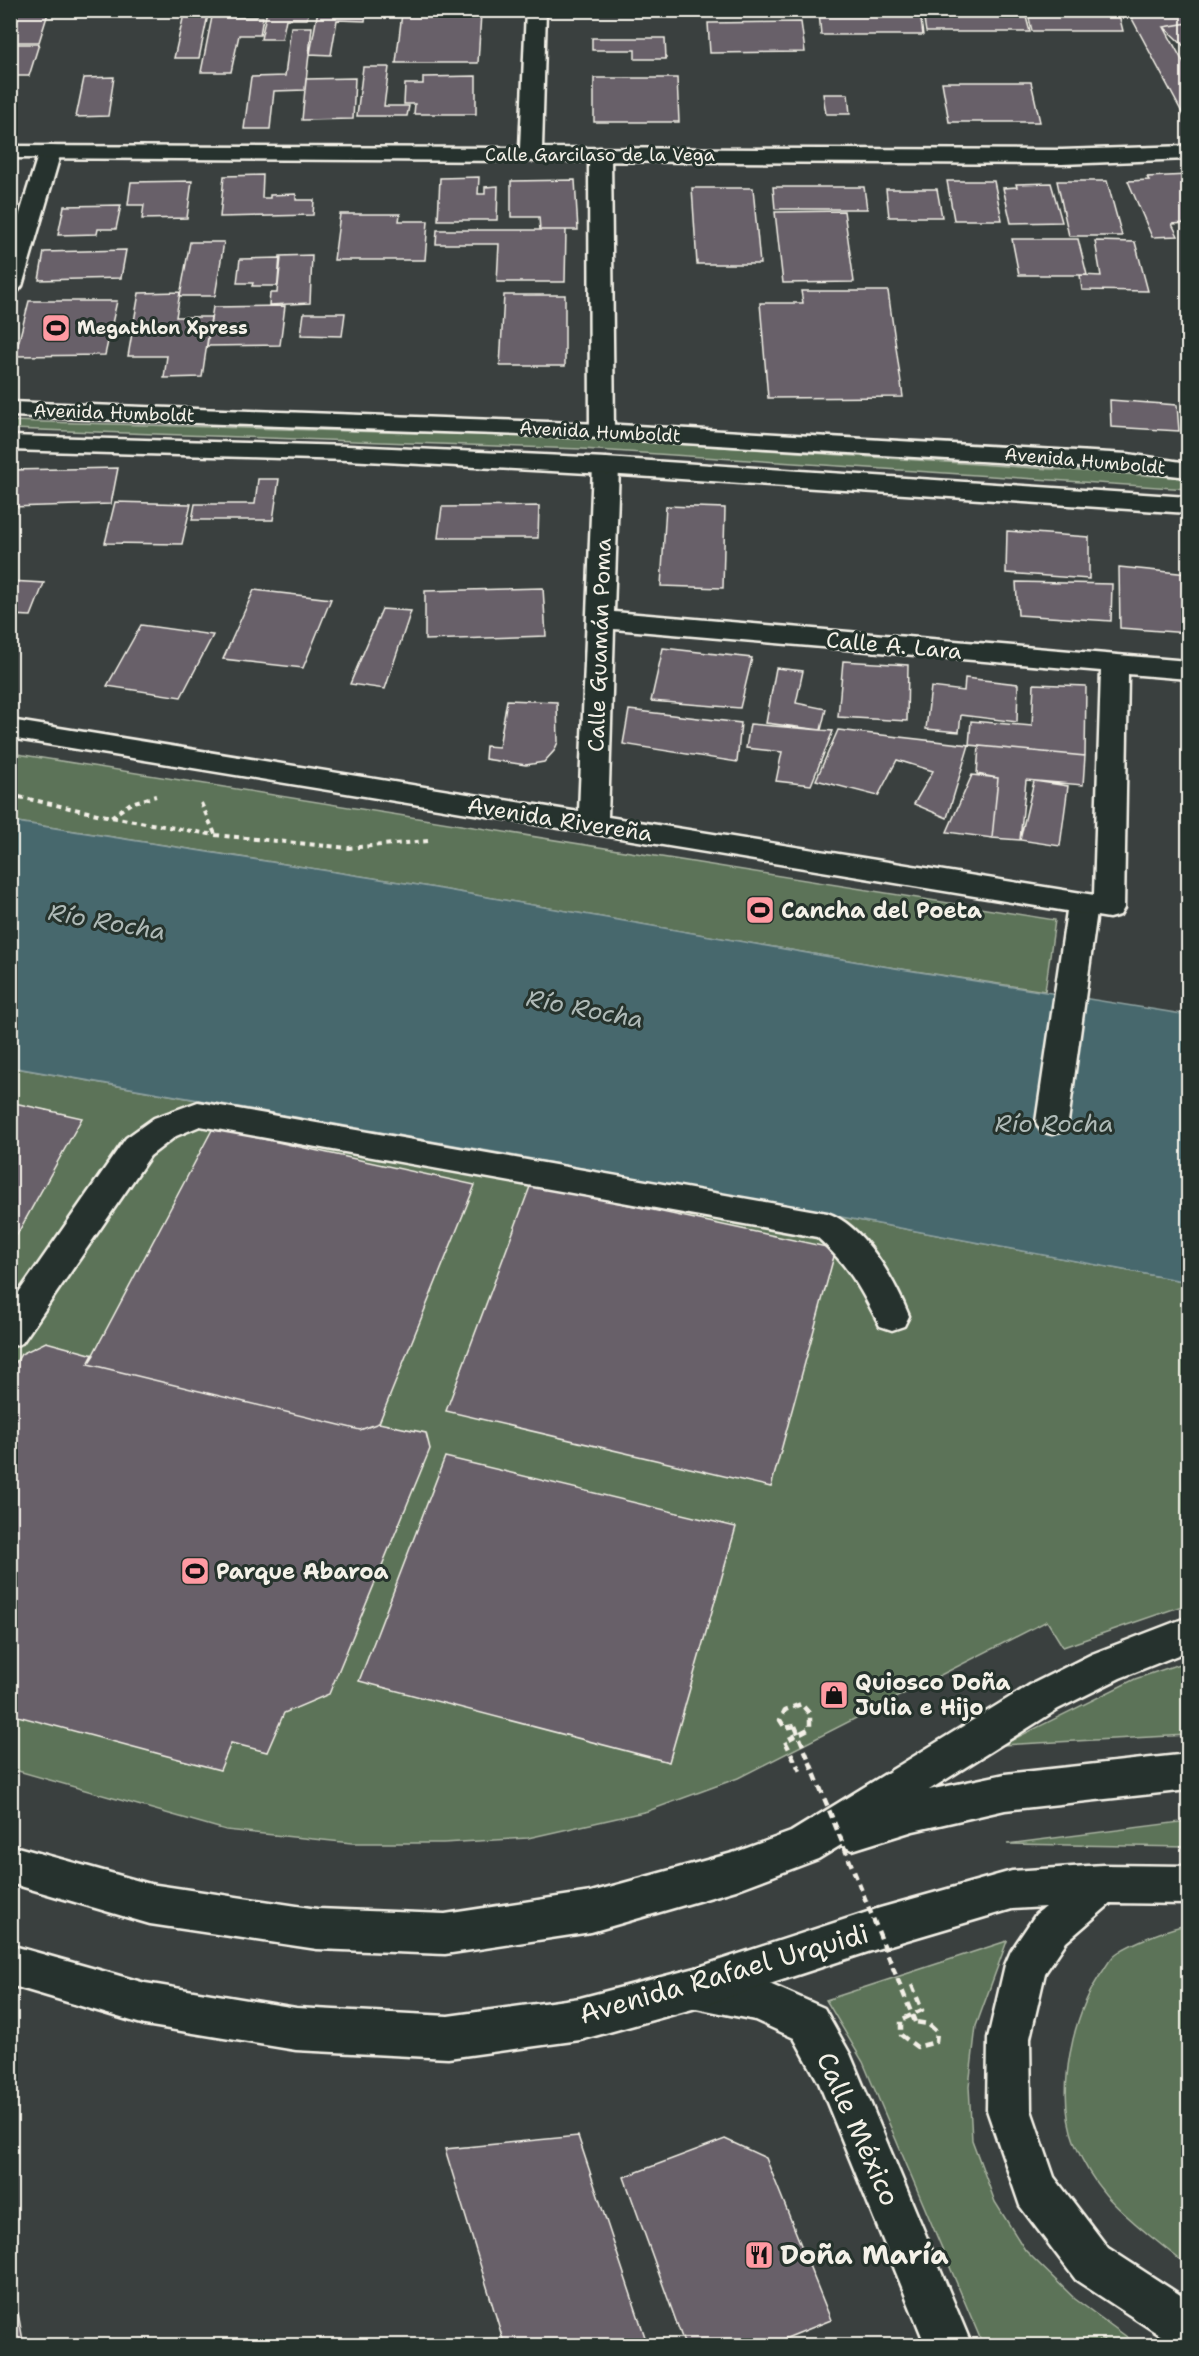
<svg xmlns="http://www.w3.org/2000/svg" width="1199" height="2356" font-family="'Shantell Sans',sans-serif">
  <style>
    .green { fill: #5c7358; stroke: #a8b2a0; stroke-width: 1.5 }
    .water { fill: #47686d; stroke: #8c9f9e; stroke-width: 1.5 }
    .building { fill: #676069; stroke: #f4f1e8; stroke-width: 1.5 }
    .lines { fill: none; stroke-linecap: round; stroke-linejoin: round }
    .lane-casing { stroke: #f4f1e8; stroke-width: 5 }
    .street-casing { stroke: #f4f1e8; stroke-width: 5 }
    .secondary-casing { stroke: #f4f1e8; stroke-width: 5 }
    .primary-casing { stroke: #f4f1e8; stroke-width: 5 }
    .path-far1 { stroke: #f4f1e8; stroke-width: 4; stroke-dasharray: 5 4.5; stroke-linecap: butt }
    .path { stroke: #f4f1e8; stroke-width: 4.5; stroke-dasharray: 8 5; stroke-linecap: butt }
    .lane { fill: #26332d; fill-rule: evenodd }
    .street { fill: #26332d; fill-rule: evenodd }
    .secondary { fill: #26332d; fill-rule: evenodd }
    .primary { fill: #26332d; fill-rule: evenodd }
    .path-bridge { stroke: #f4f1e8; stroke-width: 4.5; stroke-dasharray: 8 5; stroke-linecap: butt }
    .labels { text-anchor: middle; stroke-width: 6; stroke-linejoin: round; paint-order: stroke }
    .far-street-label { font-size: 18px; fill: #f4f1e8; stroke: #26332d }
    .far-poi-label { font-size: 18px; font-weight: bold; fill: #f4f1e8; stroke: #26332d; text-anchor: start }
    .street-label { font-size: 22px; fill: #f4f1e8; stroke: #26332d }
    .poi-label { font-size: 22px; font-weight: bold; fill: #f4f1e8; stroke: #26332d; text-anchor: start }
    .water-label { font-size: 24px; font-style: italic; fill: #afbab7; stroke: #26332d }
    .near-street-label { font-size: 27px; fill: #f4f1e8; stroke: #26332d }
    .near-poi-label { font-size: 27px; font-weight: bold; fill: #f4f1e8; stroke: #26332d; text-anchor: start }
  </style>
  <rect width="100%" height="100%" fill="#3a403f"/>
  <filter id="ink" filterUnits="userSpaceOnUse"><feTurbulence type="fractalNoise" baseFrequency=".0167" numOctaves="2"/><feDisplacementMap in="SourceGraphic" scale="12" xChannelSelector="R" yChannelSelector="G"/><feConvolveMatrix kernelMatrix="1 2 1 2 8 2 1 2 1" color-interpolation-filters="sRGB"/></filter>
  <g filter="url(#ink)">
    <path class="green" d="M 11,421 L 585,438 L 1188,478 L 1188,489 L 582,449 L 11,429 Z
      M 11,753 L 1055,920 L 1045,991 L 876,965 L 418,885 L 11,821 Z
      M 10,1067 L 522,1157 L 1188,1282 L 1188,1604 L 1063,1647 L 1047,1621 L 738,1778 L 648,1811 L 528,1838 L 443,1843 L 352,1843 L 226,1830 L 11,1769 Z
      M 1188,1661 L 1188,1735 L 1002,1745 L 1135,1679 Z
      M 1188,1821 L 1188,1847 L 1007,1844 Z
      M 1188,1925 L 1188,2265 C 1174,2256 1162,2245 1149,2235 C 1114,2206 1093,2187 1075,2144 C 1055,2093 1072,2014 1103,1971 C 1107,1965 1111,1957 1117,1953 C 1131,1943 1172,1927 1188,1925 Z
      M 1007,1941 L 976,2026 L 969,2086 L 972,2140 L 995,2202 L 1025,2250 L 1075,2299 L 1138,2345 L 983,2345 L 863,2062 L 826,2000 Z"/>
    <path class="water" d="M 10,821 L 418,885 L 876,965 L 1188,1015 L 1188,1282 L 522,1157 L 11,1067 Z"/>
    <path class="building" d="M 10,10 L 49,10 L 39,42 L 11,42 L 18,18 L 10,18 Z
      M 185,10 L 209,10 L 199,58 L 174,58 Z
      M 267,10 L 309,10 L 307,19 L 286,19 L 282,39 L 261,39 Z
      M 318,10 L 367,10 L 365,21 L 337,20 L 331,55 L 310,54 Z
      M 1027,10 L 1118,11 L 1123,31 L 1032,31 Z
      M 1143,10 L 1183,10 L 1188,15 L 1188,23 L 1164,27 L 1188,71 L 1188,118 L 1185,118 L 1129,13 Z
      M 819,12 L 920,13 L 923,35 L 821,35 Z
      M 402,13 L 481,13 L 478,63 L 396,63 Z
      M 923,13 L 1025,13 L 1030,32 L 926,32 Z
      M 212,17 L 263,17 L 260,35 L 239,35 L 231,72 L 201,72 Z
      M 801,22 L 805,52 L 710,53 L 708,23 Z
      M 1188,23 L 1188,50 L 1164,27 Z
      M 291,27 L 312,27 L 305,90 L 274,91 L 270,129 L 244,129 L 251,77 L 285,76 Z
      M 592,38 L 665,38 L 666,59 L 635,59 L 635,50 L 592,50 Z
      M 10,44 L 39,44 L 29,76 L 10,76 Z
      M 363,67 L 389,67 L 384,106 L 409,106 L 407,116 L 357,116 Z
      M 476,76 L 476,114 L 414,114 L 415,104 L 404,104 L 405,84 L 423,84 L 423,77 Z
      M 114,77 L 108,116 L 76,117 L 84,78 Z
      M 355,78 L 353,119 L 302,120 L 306,79 Z
      M 594,78 L 677,78 L 679,122 L 594,122 Z
      M 942,82 L 1031,82 L 1040,122 L 949,122 Z
      M 823,94 L 848,94 L 850,114 L 826,114 Z
      M 263,175 L 262,198 L 270,198 L 270,195 L 296,194 L 296,200 L 314,200 L 313,215 L 220,217 L 224,176 Z
      M 1188,175 L 1188,223 L 1172,224 L 1178,236 L 1152,237 L 1128,181 L 1149,180 L 1147,177 Z
      M 479,177 L 478,194 L 485,194 L 485,187 L 498,186 L 497,220 L 438,220 L 440,178 Z
      M 575,180 L 578,230 L 540,230 L 539,217 L 511,217 L 511,181 Z
      M 192,181 L 187,218 L 142,219 L 144,205 L 128,205 L 131,182 Z
      M 947,181 L 994,181 L 1002,220 L 954,220 Z
      M 1057,181 L 1107,181 L 1122,236 L 1069,236 Z
      M 1051,183 L 1062,222 L 1011,223 L 1003,188 L 1017,187 L 1016,184 Z
      M 773,187 L 864,187 L 867,209 L 775,209 Z
      M 692,188 L 753,188 L 760,264 L 697,264 Z
      M 886,189 L 937,189 L 942,217 L 889,217 Z
      M 121,205 L 116,229 L 98,229 L 97,234 L 58,235 L 64,206 Z
      M 844,211 L 854,282 L 783,283 L 775,212 Z
      M 340,214 L 400,214 L 399,221 L 428,221 L 425,260 L 334,260 Z
      M 437,230 L 566,230 L 565,282 L 497,282 L 499,244 L 436,244 Z
      M 1012,239 L 1078,239 L 1087,275 L 1019,275 Z
      M 1095,241 L 1135,242 L 1148,291 L 1082,290 L 1080,275 L 1101,276 Z
      M 190,242 L 224,242 L 215,296 L 180,296 Z
      M 126,250 L 121,278 L 39,280 L 44,252 Z
      M 312,255 L 310,303 L 269,305 L 270,293 L 277,293 L 280,256 Z
      M 281,258 L 278,286 L 252,286 L 253,283 L 237,283 L 240,259 Z
      M 801,291 L 888,291 L 903,397 L 768,398 L 760,303 L 803,303 Z
      M 180,292 L 176,317 L 211,317 L 202,377 L 164,378 L 167,356 L 128,356 L 139,293 Z
      M 504,295 L 565,295 L 565,366 L 500,366 Z
      M 29,301 L 117,301 L 105,355 L 15,356 Z
      M 285,306 L 280,345 L 207,346 L 213,307 Z
      M 304,313 L 345,313 L 342,336 L 301,335 Z
      M 1110,400 L 1177,405 L 1179,431 L 1111,427 Z
      M 118,468 L 111,504 L 10,507 L 10,470 Z
      M 258,479 L 279,479 L 273,520 L 192,520 L 195,504 L 255,504 Z
      M 115,502 L 191,504 L 182,544 L 105,543 Z
      M 539,506 L 538,538 L 438,538 L 442,507 Z
      M 666,506 L 725,508 L 723,588 L 661,586 Z
      M 1007,531 L 1089,537 L 1089,579 L 1006,573 Z
      M 1119,567 L 1188,574 L 1188,633 L 1120,628 Z
      M 10,581 L 44,583 L 31,616 L 10,615 Z
      M 1016,582 L 1112,584 L 1111,621 L 1018,615 Z
      M 543,588 L 546,636 L 425,640 L 425,591 Z
      M 254,590 L 331,599 L 303,668 L 223,659 Z
      M 382,609 L 411,611 L 385,689 L 350,684 Z
      M 141,625 L 213,635 L 181,697 L 107,686 Z
      M 663,648 L 752,658 L 740,708 L 651,701 Z
      M 843,661 L 908,665 L 907,721 L 838,717 Z
      M 776,668 L 803,671 L 796,703 L 826,709 L 821,730 L 766,723 Z
      M 965,678 L 1018,684 L 1017,722 L 961,715 L 959,732 L 926,729 L 931,687 L 964,691 Z
      M 1034,684 L 1086,686 L 1085,756 L 969,745 L 971,721 L 1032,726 Z
      M 507,700 L 557,702 L 558,742 L 554,751 L 544,762 L 526,765 L 485,759 L 486,746 L 499,747 Z
      M 629,710 L 741,723 L 737,762 L 623,744 Z
      M 750,724 L 833,731 L 811,785 L 776,781 L 782,752 L 746,748 Z
      M 838,730 L 969,745 L 947,818 L 914,804 L 933,771 L 897,760 L 878,796 L 816,780 Z
      M 979,746 L 1085,756 L 1083,785 L 1026,780 L 1020,840 L 992,838 L 998,778 L 977,774 Z
      M 972,775 L 998,778 L 992,838 L 947,832 Z
      M 1034,781 L 1068,786 L 1060,846 L 1020,840 Z
      M 10,1102 L 82,1118 L 10,1247 Z
      M 213,1128 L 475,1185 L 379,1423 L 360,1430 L 88,1364 Z
      M 531,1184 L 836,1249 L 771,1487 L 446,1411 Z
      M 46,1342 L 94,1355 L 88,1364 L 360,1430 L 379,1423 L 426,1433 L 430,1449 L 329,1694 L 284,1713 L 267,1752 L 231,1743 L 220,1770 L 10,1714 L 10,1397 L 14,1391 L 10,1390 L 10,1372 L 21,1354 Z
      M 445,1457 L 736,1527 L 669,1762 L 359,1681 Z
      M 578,2136 L 648,2346 L 505,2346 L 445,2149 Z
      M 725,2139 L 766,2158 L 831,2320 L 767,2346 L 685,2346 L 624,2177 Z
      M 18,2313 L 24,2346 L 10,2346 L 10,2316 Z"/>
    <g class="lines">
      <g class="lane-casing">
        <path id="lane" d="M 50,146 L 58,147 L 61,152 L 22,286 L 18,291 L 10,293 L 10,246 L 39,152 L 42,147 Z
          M 600,148 L 608,150 L 611,155 L 614,431 L 611,436 L 602,438 L 593,436 L 590,431 L 589,155 L 592,150 Z
          M 1083,894 L 1094,897 L 1098,904 L 1068,1122 L 1063,1131 L 1052,1134 L 1041,1131 L 1036,1122 L 1068,904 L 1072,897 Z
          M 198,1102 L 827,1213 C 864,1225 895,1281 909,1316 L 904,1326 L 892,1330 L 880,1326 C 860,1288 850,1267 817,1237 L 200,1126 L 176,1136 L 150,1156 L 22,1343 L 10,1347 L 10,1305 L 126,1138 L 154,1118 Z"/>
      </g>
      <g class="street-casing">
        <path id="street" d="M 526,10 L 546,10 L 542,148 L 1062,150 L 1188,146 L 1188,159 L 1062,164 L 10,158 L 10,146 L 520,148 Z
          M 606,458 L 615,461 L 619,466 L 614,612 L 1188,661 L 1188,679 L 1128,674 L 1124,908 L 1120,915 L 1109,918 L 10,738 L 10,720 L 579,812 L 593,466 L 597,461 ZM 614,629 L 1101,671 L 1094,895 L 608,817 Z"/>
      </g>
      <g class="secondary-casing">
        <path id="secondary" d="M 696,1968 L 758,1979 L 824,2008 L 850,2054 L 972,2346 L 926,2346 L 819,2083 L 794,2038 L 755,2020 L 696,2008 L 681,2002 L 675,1988 L 681,1974 Z"/>
      </g>
      <g class="primary-casing">
        <path id="primary" d="M 10,402 L 602,424 L 1128,454 L 1188,463 L 1188,477 L 1128,470 L 602,438 L 10,416 Z
          M 10,436 L 348,446 L 606,458 L 1188,497 L 1188,513 L 606,474 L 348,460 L 10,450 Z
          M 1188,1617 L 1188,1651 L 1120,1678 L 1058,1709 L 929,1790 L 1005,1774 L 1188,1754 L 1188,1790 L 1005,1810 L 913,1831 L 852,1850 L 841,1845 L 818,1859 L 736,1890 L 591,1932 L 445,1954 L 317,1949 L 150,1924 L 10,1883 L 10,1845 L 150,1884 L 317,1909 L 445,1914 L 591,1892 L 736,1852 L 791,1832 L 1030,1685 L 1092,1654 Z
          M 1103,1865 L 1188,1866 L 1188,1904 L 1111,1903 L 1066,1942 L 1045,1973 L 1030,2038 L 1031,2110 L 1054,2177 L 1108,2248 L 1188,2300 L 1188,2346 L 1163,2337 L 1076,2280 L 1020,2206 L 987,2110 L 988,2038 L 1005,1965 L 1011,1951 L 1036,1914 L 1045,1907 L 1012,1909 L 880,1948 L 696,2008 L 580,2040 L 448,2058 L 296,2050 L 145,2025 L 10,1985 L 10,1945 L 145,1983 L 296,2008 L 448,2016 L 580,1998 L 696,1968 L 880,1908 L 1012,1871 Z"/>
      </g>
      <path class="path-far1" d="M 10,795 L 111,817 L 215,835 L 348,848 L 428,841
        M 201,803 L 215,834
        M 111,817 L 131,803 L 156,796"/>
      <path class="path" d="M 795,1726 L 785,1728 L 780,1720 L 785,1710 L 801,1704 L 810,1714 L 810,1728 L 785,1741 L 800,1771
        M 912,1985 L 922,2010 L 901,2020 L 901,2035 L 917,2047 L 936,2042 L 937,2032 L 928,2024 L 915,2022
        M 1084,2346 L 1107,2341"/>
      <use href="#lane" class="lane"/>
      <use href="#street" class="street"/>
      <use href="#secondary" class="secondary"/>
      <use href="#primary" class="primary"/>
      <path class="path-bridge" d="M 795,1726 L 915,2022"/>
    </g>
  </g>
  <defs>
    <g id="stadium-square" transform="scale(1.5)"><rect x="-9" y="-9" width="18" height="18" rx="4" fill="#ff9aa2" stroke="#26332d"/><path d="M0-5a6.5 5 0 1 0 0 10a6.5 5 0 1 0 0-10ZM-3.5-1.8h7v3.6h-7Z" fill="#111"/></g>
    <g id="shop-square" transform="scale(1.5)"><rect x="-9" y="-9" width="18" height="18" rx="4" fill="#ff9aa2" stroke="#26332d"/><path d="M-5-2.5h2.3a2.7 3.5 0 0 1 5.4 0H5L5.5 6h-11ZM-1.5-2.5h3a1.5 2.3 0 0 0-3 0Z" fill="#111"/></g>
    <g id="restaurant-square" transform="scale(1.5)"><rect x="-9" y="-9" width="18" height="18" rx="4" fill="#ff9aa2" stroke="#26332d"/><path d="M-5-6h1v4h1v-4h1v4h1v-4h1v5L-1.5 .5V6h-2V.5L-5-1ZM5-6V6H3V1.5H1.5Q1.5-4 5-6Z" fill="#111"/></g>
  </defs>
  <g fill-rule="evenodd">
    <use href="#stadium-square" x="56" y="328"/>
    <use href="#stadium-square" x="760" y="910"/>
    <use href="#stadium-square" x="195" y="1571"/>
    <use href="#shop-square" x="834" y="1695"/>
    <use href="#restaurant-square" x="759" y="2255"/>
  </g>
  <g class="labels">
    <g class="far-street-label">
      <text x="600" y="161">Calle Garcilaso de la Vega</text>
      <text transform="translate(114 413) rotate(2)" y="6">Avenida Humboldt</text>
      <text transform="translate(600 432) rotate(3)" y="6">Avenida Humboldt</text>
      <text transform="translate(1085 461) rotate(5)" y="6">Avenida Humboldt</text>
    </g>
    <g class="far-poi-label">
      <text x="77" y="334">Megathlon Xpress</text>
    </g>
    <g class="street-label">
      <text transform="translate(599 645) rotate(-88)" y="8">Calle Guamán Poma</text>
      <text transform="translate(894 645) rotate(5)" y="8">Calle A. Lara</text>
      <text transform="translate(560 819) rotate(9)" y="8">Avenida Rivereña</text>
    </g>
    <g class="poi-label">
      <text x="781" y="918">Cancha del Poeta</text>
      <text x="216" y="1579">Parque Abaroa</text>
      <text x="855" y="1690">Quiosco Doña<tspan x="855" dy="25">Julia e Hijo</tspan></text>
    </g>
    <g class="water-label">
      <text transform="translate(107 922) rotate(10)" y="8">Río Rocha</text>
      <text transform="translate(585 1009) rotate(11)" y="8">Río Rocha</text>
      <text x="1054" y="1132">Río Rocha</text>
    </g>
    <g class="near-street-label">
      <text transform="translate(724 1974) rotate(-16)" y="9">Avenida Rafael Urquidi</text>
      <text transform="translate(858 2129) rotate(66)" y="9">Calle México</text>
    </g>
    <g class="near-poi-label">
      <text x="780" y="2264">Doña María</text>
    </g>
  </g>
  <rect width="1199" height="2356" fill="none" stroke="#26332d" stroke-width="36"/>
  <rect x="18" y="18" width="1163" height="2320" fill="none" stroke="#f4f1e8" stroke-width="2" filter="url(#ink)"/>
</svg>
